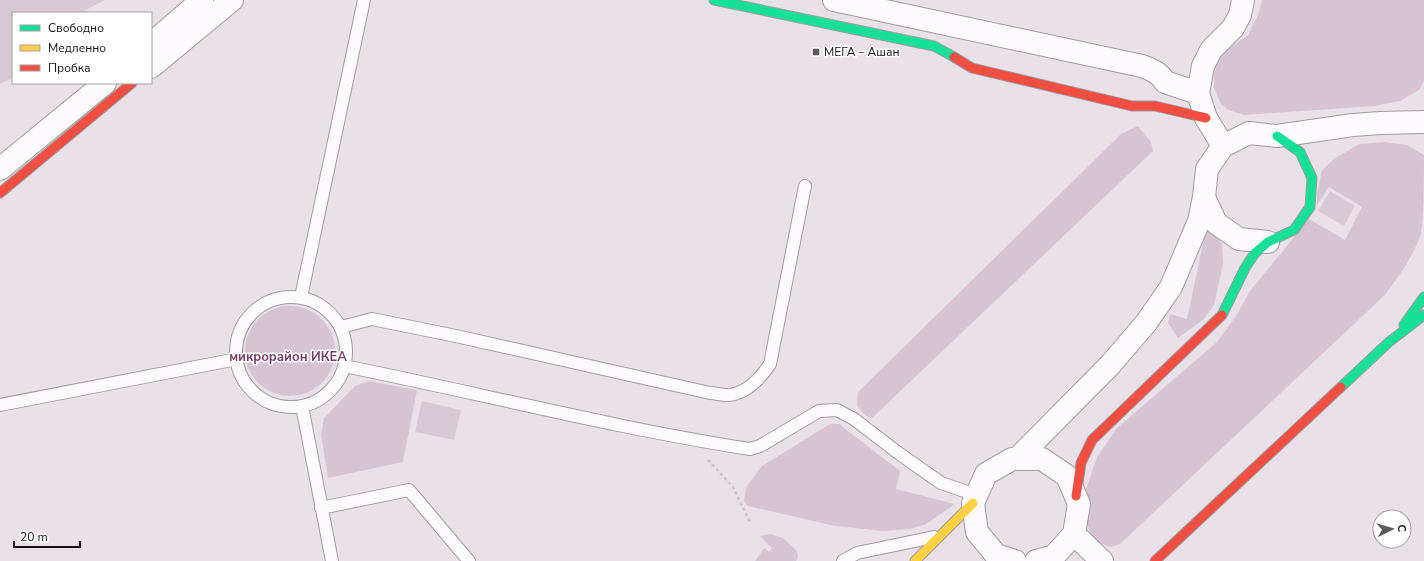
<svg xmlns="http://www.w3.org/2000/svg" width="1424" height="561" font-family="'Nunito Sans',sans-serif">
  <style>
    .green { fill: #d7c4d3 }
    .building { fill: #d6c9d3 }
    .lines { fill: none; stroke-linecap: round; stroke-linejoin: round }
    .lane-casing { stroke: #a19a9f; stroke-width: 14 }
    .street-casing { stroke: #a19a9f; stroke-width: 24 }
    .fast-casing { stroke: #a19a9f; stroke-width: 11 }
    .slow-casing { stroke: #a19a9f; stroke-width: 11 }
    .jam-casing { stroke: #a19a9f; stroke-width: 11 }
    .path { stroke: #c5c3c5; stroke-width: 2.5; stroke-dasharray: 3 3; stroke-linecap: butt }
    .lane { stroke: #fcfafc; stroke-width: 12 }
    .street { stroke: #fcfafc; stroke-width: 22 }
    .fast { stroke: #16e098; stroke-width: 9 }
    .slow { stroke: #ffcf43; stroke-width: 9 }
    .jam { stroke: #f24e42; stroke-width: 9 }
    .poi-dot { fill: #5f585e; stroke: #fff; stroke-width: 1.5 }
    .labels { text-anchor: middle; stroke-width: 3; stroke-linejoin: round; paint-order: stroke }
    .poi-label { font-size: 12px; fill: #140f13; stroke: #fff; text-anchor: start }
    .neighbourhood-label { font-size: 13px; font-weight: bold; fill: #753d6b; stroke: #fff }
  </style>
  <rect width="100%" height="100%" fill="#eae1e8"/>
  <path class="green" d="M 1262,0 L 1424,0 L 1424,81 L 1419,90 L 1400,101 L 1375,106 L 1244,115 L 1228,110 L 1221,104 L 1214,88 L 1214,72 L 1218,60 L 1226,51 L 1248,35 L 1258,15 Z
    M 1138,126 L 1151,142 L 1153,151 L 872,418 L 866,416 L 857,406 L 858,392 L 1121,134 Z
    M 1384,142 L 1407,145 L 1424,155 C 1424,176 1424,215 1421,234 C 1413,257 1399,276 1385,295 L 1120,544 L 1110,547 L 1100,543 L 1091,534 L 1086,521 L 1086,489 L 1097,457 L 1117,428 L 1217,342 L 1236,316 L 1250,291 L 1309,219 L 1345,240 L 1362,207 L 1329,187 L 1317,205 L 1317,193 L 1322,170 L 1334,159 L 1359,144 Z
    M 1207,225 L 1222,244 L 1223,264 L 1214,305 L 1204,319 L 1178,338 L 1168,323 L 1170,314 L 1187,319 Z
    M245 351a45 45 0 1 1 90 0a45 45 0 1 1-90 0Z
    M 368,381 L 417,390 L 403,462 L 328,478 L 321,435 L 324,418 L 355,386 Z
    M 830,424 L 839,424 L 900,471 L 896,489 L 955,504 L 926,524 L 910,529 L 884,531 L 835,526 L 748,506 L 744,501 L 746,487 L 762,466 Z
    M 770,534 L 783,538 L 797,551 L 798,557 L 796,561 L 755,561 L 764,548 L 769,552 L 772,548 L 760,536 Z"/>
  <path class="building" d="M 0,0 L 105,0 L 80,13 L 13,13 L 13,78 L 0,84 Z
    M 1330,191 L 1355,206 L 1344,226 L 1318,211 Z
    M 422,401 L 461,410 L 454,440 L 415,432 Z"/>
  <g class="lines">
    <g class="lane-casing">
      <path id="lane" d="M 301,297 L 364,0
        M236 352a55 55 0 1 1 110 0a55 55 0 1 1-110 0Z
        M 341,327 L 372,319 L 456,336 L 710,393 C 715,393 721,395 726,395 C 745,395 760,379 770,364 L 805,186
        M 344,366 C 479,393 614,428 750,449 L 760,446 L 819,411 L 837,410 L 854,419 L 897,452 L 941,483 L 976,495
        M 0,405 L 237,359
        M 302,406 L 332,561
        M 321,508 L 409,490 L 469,561
        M 843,561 L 857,553 L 934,537"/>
    </g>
    <g class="street-casing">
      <path id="street" d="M 834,0 L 1142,66 C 1152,70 1159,72 1165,82 L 1198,93
        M 151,44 L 202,0
        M 151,67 L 232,0
        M 1223,146 L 1206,118 L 1198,93 L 1203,66 L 1211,50 L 1233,28 L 1240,15 L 1243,0
        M 0,169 L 105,83
        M 1268,242 L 1239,239 L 1216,223 L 1204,197 L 1207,169 L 1223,146 L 1249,133 L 1277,136 L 1353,125 L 1380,123 L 1424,122
        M 1017,459 L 1110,365 L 1146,323 L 1171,287 L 1199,221 L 1204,197
        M 1074,534 L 1102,561
        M 1015,561 L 996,555 L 977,532 L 973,503 L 986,474 L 1012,459 L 1042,459 L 1067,476 L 1079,504 L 1074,534 L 1054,556 L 1036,561"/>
    </g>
    <g class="fast-casing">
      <path id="fast" d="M 714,0 L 934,46 L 954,57
        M 1222,315 L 1245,268 L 1255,253 L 1268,242 L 1294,230 L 1310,207 L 1312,178 L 1300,152 L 1277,136
        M 1404,325 L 1424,297
        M 1341,387 L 1389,342 L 1424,315"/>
    </g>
    <g class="slow-casing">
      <path id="slow" d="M 915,561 L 973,503"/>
    </g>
    <g class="jam-casing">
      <path id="jam" d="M 954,57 L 972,68 L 1132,106 L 1155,106 L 1206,118
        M 0,193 L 132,83
        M 1076,496 L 1081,463 L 1092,440 L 1222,315
        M 1155,561 L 1341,387"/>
    </g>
    <path class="path" d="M 708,460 L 733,487 L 751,524"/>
    <use href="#lane" class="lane"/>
    <use href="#street" class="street"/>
    <use href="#fast" class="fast"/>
    <use href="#slow" class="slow"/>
    <use href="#jam" class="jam"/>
  </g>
  <rect class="poi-dot" x="812" y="48" width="8" height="8" rx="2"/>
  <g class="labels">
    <g class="poi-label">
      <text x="824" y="56">МЕГА – Ашан</text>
    </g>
    <g class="neighbourhood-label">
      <text x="288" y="361">микрорайон ИКЕА</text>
    </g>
  </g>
  <rect x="12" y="12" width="140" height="72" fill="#ffffff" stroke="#a19fa1"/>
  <rect x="20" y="25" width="20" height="6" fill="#16e098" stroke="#a19fa1"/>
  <text x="48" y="32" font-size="12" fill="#140f13">Свободно</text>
  <rect x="20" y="45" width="20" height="6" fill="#ffcf43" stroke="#a19fa1"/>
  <text x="48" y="52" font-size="12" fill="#140f13">Медленно</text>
  <rect x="20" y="65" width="20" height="6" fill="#f24e42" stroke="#a19fa1"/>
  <text x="48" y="72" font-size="12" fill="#140f13">Пробка</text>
  <g transform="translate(1392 529) rotate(85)"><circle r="19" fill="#ffffff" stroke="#a19fa1"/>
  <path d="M0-3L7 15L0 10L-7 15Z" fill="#5f585e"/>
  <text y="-6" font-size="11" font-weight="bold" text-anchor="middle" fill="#140f13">С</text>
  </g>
  <path d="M14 541v6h66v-6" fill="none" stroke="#140f13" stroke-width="2"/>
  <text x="20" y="541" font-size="12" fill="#140f13" stroke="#ffffff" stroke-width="3" paint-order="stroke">20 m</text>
</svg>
